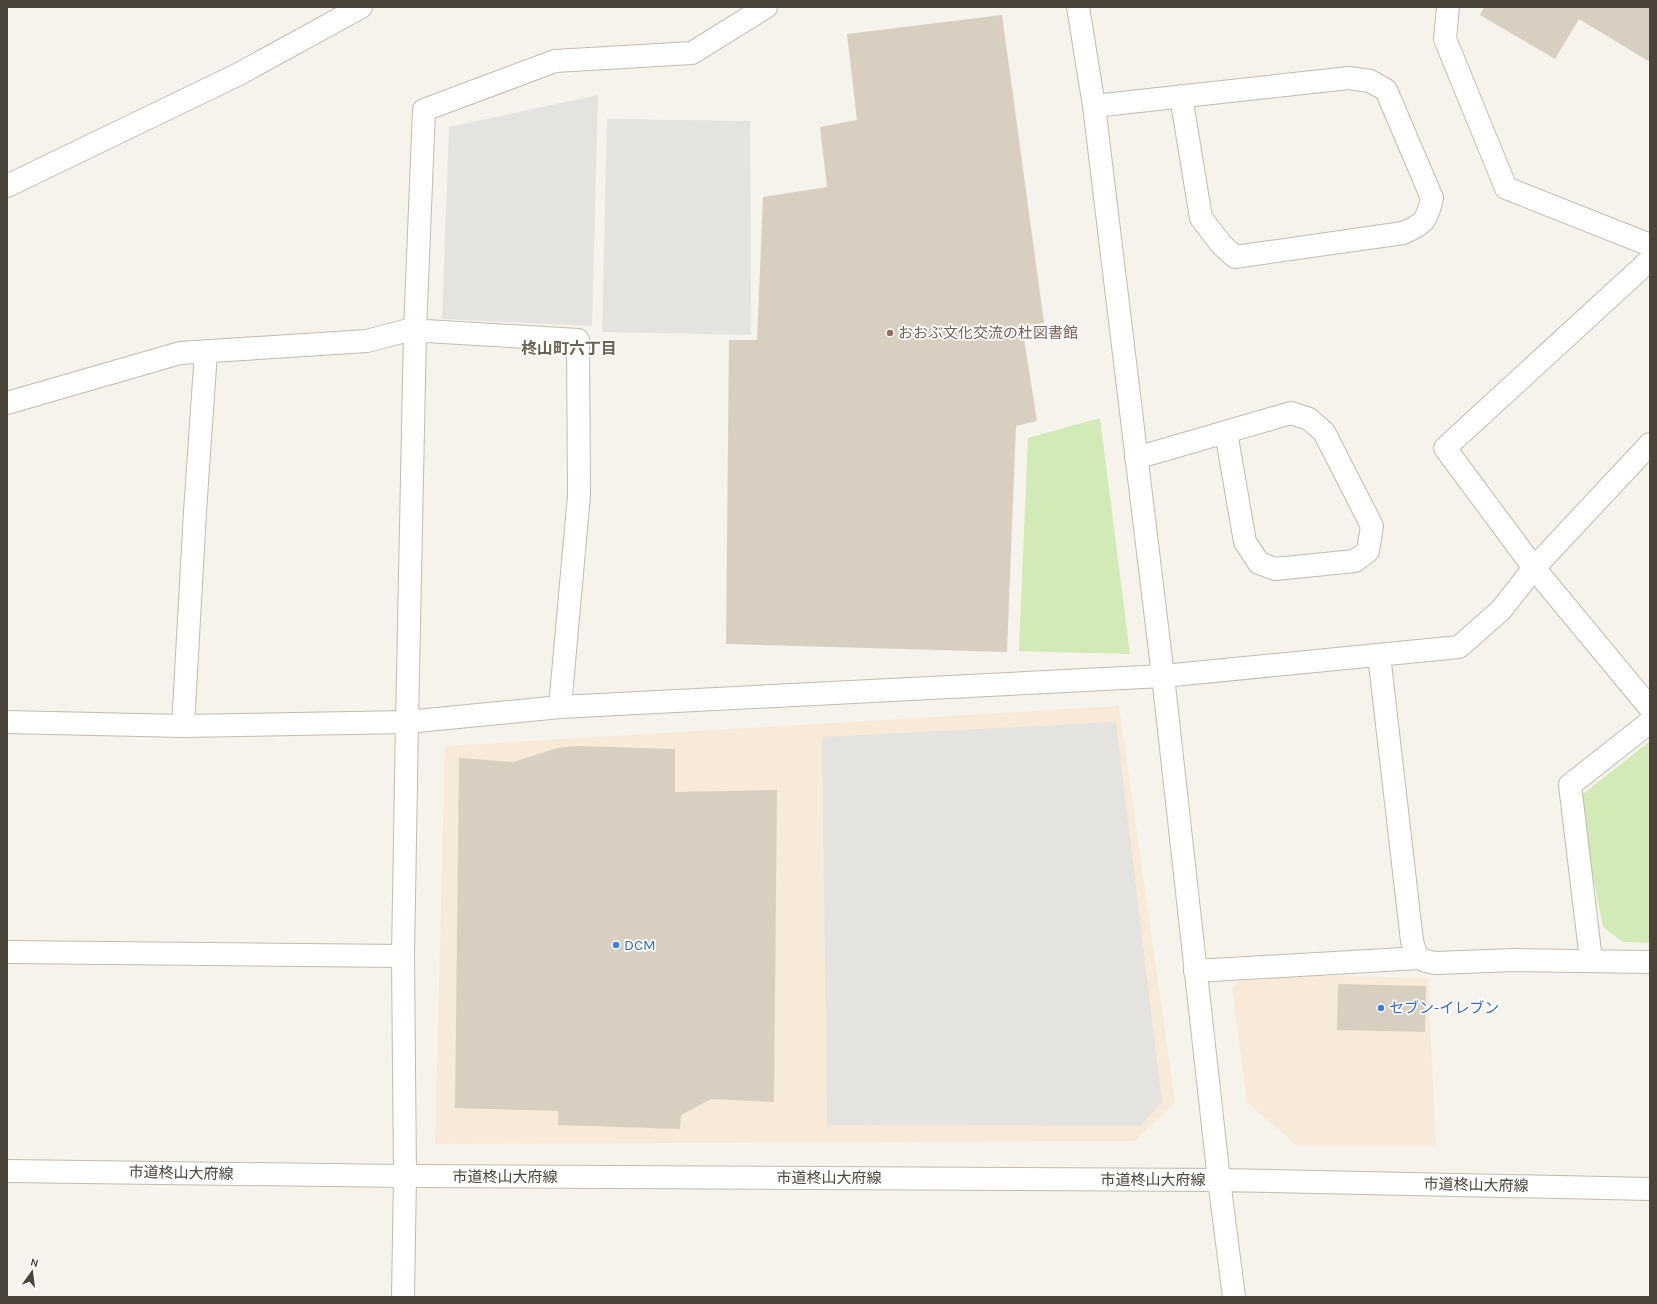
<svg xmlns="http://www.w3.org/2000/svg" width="1657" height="1304" font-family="Karla,'Noto Sans JP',sans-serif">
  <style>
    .commercial { fill: #f7ead8 }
    .green { fill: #d2eab5 }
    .parking { fill: #e5e3e0 }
    .building { fill: #d8cfc1 }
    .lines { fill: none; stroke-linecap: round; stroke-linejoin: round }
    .minor-casing { stroke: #c2bbae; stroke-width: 24 }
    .tertiary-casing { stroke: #c2bbae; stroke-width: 24 }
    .minor { stroke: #fff; stroke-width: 22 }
    .tertiary { stroke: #fff; stroke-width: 22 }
    .education-dot { fill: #8d6e63; stroke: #fff; stroke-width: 1.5 }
    .shop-dot { fill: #3f7fe0; stroke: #fff; stroke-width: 1.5 }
    .labels { text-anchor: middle; stroke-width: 3.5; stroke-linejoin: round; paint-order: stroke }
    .education-label { font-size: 15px; fill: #785e54; stroke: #fff; text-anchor: start }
    .shop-label { font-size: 15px; fill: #366cbe; stroke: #fff; text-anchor: start }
    .street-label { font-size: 15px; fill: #4b4439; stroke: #fff }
    .neighbourhood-label { font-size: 16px; font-weight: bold; fill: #6e6250; stroke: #fff }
  </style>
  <rect width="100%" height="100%" fill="#f6f3ec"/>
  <path class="commercial" d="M 1119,706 L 1175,1102 L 1135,1141 L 435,1144 L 445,746 Z
    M 1248,974 L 1428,978 L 1436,1146 L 1298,1146 L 1247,1103 L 1232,988 Z"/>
  <path class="green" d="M 1100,418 L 1130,654 L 1019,651 L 1028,438 Z
    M 1650,741 L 1650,943 L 1623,942 L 1603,927 L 1578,798 Z"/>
  <path class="parking" d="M 598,95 L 592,326 L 442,319 L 449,127 Z
    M 607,119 L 750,121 L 751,335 L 602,332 Z
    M 1116,722 L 1162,1102 L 1140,1126 L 827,1125 L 822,737 Z"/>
  <path class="building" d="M 1484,7 L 1650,7 L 1650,62 L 1579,19 L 1555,59 L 1480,15 Z
    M 1002,15 L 1044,323 L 1022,326 L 1037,421 L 1016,426 L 1007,652 L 726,644 L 729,340 L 757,340 L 763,197 L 827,187 L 820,127 L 857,120 L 847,34 Z
    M 577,746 L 675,749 L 675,792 L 777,790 L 774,1102 L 711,1099 L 681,1115 L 680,1129 L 558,1125 L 558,1111 L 455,1108 L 459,758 L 513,762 L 558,748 Z
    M 1338,984 L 1426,986 L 1425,1032 L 1337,1030 Z"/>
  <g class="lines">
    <g class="minor-casing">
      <path id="minor" d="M 1448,7 L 1445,39 L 1506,188 L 1650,245
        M 1094,106 L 1349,78 L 1370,81 L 1386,90 L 1432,198 C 1427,221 1424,224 1403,233 L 1235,257 L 1221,244 L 1201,218 L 1181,96
        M 7,186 L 239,74 L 361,7
        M 1650,260 L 1445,448 L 1534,568 L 1650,708
        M 7,403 L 180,353 L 367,341 L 409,330 L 578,340 L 579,495 L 560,707
        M 1136,458 L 1291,413 L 1309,419 L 1324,432 L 1372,526 L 1368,551 L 1355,561 L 1275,569 L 1259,563 L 1245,542 L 1226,432
        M 1379,655 L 1412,941 C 1416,957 1419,961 1436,963 L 1514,960 L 1650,962
        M 7,722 L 183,726 L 407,722 L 560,707 L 1163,676 L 1459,647 L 1501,610 L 1534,568 L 1650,444
        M 183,726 L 195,512 L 206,352
        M 7,952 L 403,956
        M 1591,960 L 1570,785 L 1650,722
        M 1195,971 L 1419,958
        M 403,1297 L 405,1176 L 403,956 L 407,722 L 415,331 L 424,110 L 555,61 L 692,53 L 766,7"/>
    </g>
    <g class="tertiary-casing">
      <path id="tertiary" d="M 1078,7 L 1094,106 L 1163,676 L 1219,1180 L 1234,1297
        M 7,1171 L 405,1176 L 1219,1180 L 1650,1189"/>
    </g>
    <use href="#minor" class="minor"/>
    <use href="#tertiary" class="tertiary"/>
  </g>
  <circle class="education-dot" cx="890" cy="333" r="4"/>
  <g class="shop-dot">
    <circle cx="616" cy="945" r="4"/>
    <circle cx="1381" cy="1008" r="4"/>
  </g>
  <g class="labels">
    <g class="education-label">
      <text x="898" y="338">おおぶ文化交流の杜図書館</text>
    </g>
    <g class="shop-label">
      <text x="624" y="950">DCM</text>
      <text x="1389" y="1013">セブン-イレブン</text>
    </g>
    <g class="street-label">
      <text transform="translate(181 1173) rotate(1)" y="5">市道柊山大府線</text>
      <text x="505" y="1182">市道柊山大府線</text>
      <text x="829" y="1183">市道柊山大府線</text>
      <text x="1153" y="1185">市道柊山大府線</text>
      <text transform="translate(1476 1185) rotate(1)" y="5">市道柊山大府線</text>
    </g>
    <g class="neighbourhood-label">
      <text x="569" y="354">柊山町六丁目</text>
    </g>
  </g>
  <rect width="1657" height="1304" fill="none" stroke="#4b4439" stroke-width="16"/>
  <g transform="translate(32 1272) rotate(14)" stroke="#ffffff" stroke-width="3" paint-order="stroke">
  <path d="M0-3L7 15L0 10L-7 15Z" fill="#4b4439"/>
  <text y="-6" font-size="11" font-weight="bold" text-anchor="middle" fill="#4b4439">N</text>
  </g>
</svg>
